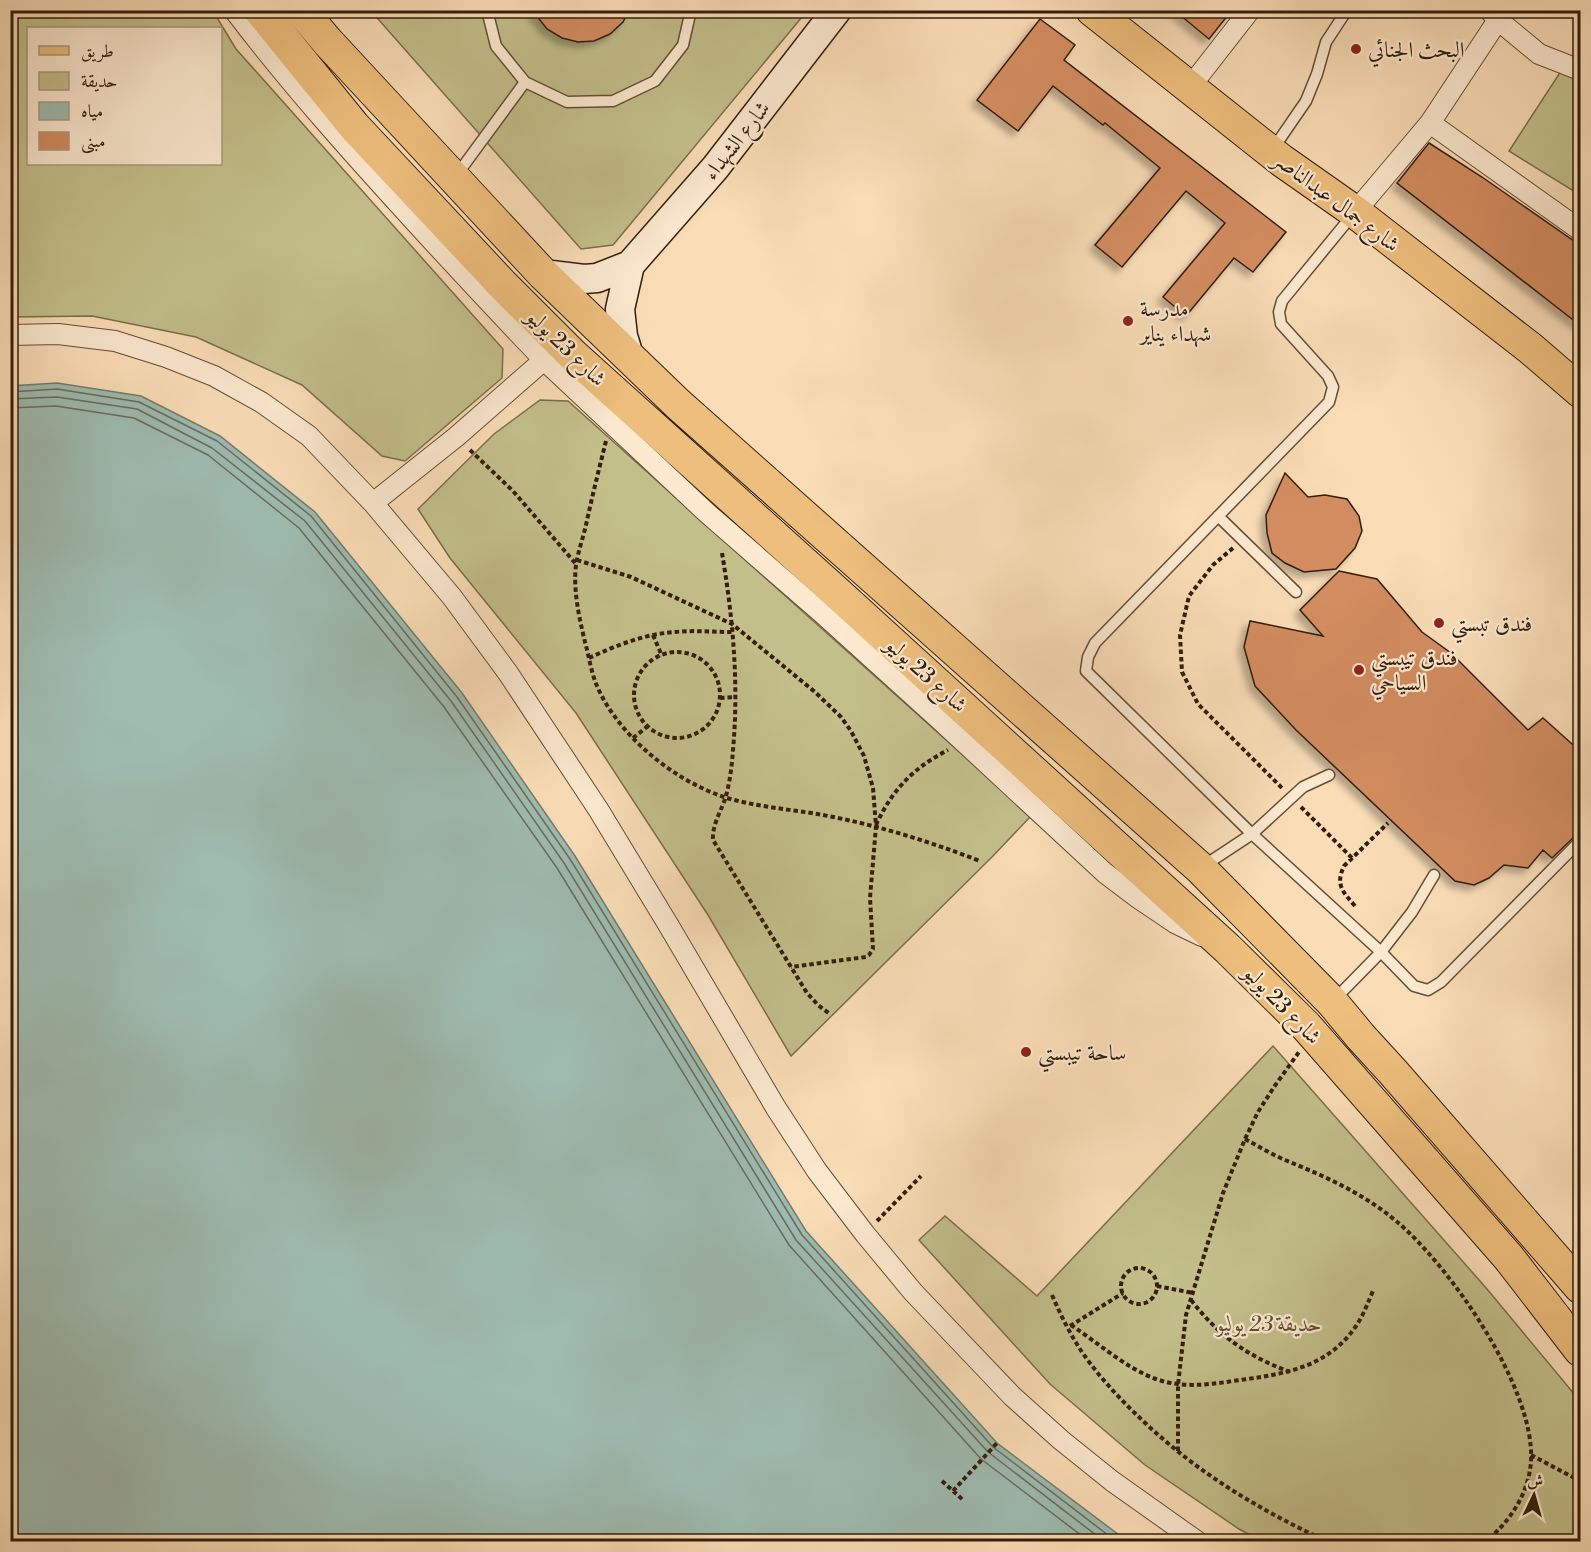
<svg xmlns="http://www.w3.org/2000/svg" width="1591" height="1552" font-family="'Libre Bodoni',Amiri,serif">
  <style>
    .green { fill: #c3bf8b; stroke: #7b6e4b; stroke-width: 1.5; fill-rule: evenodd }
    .water { fill: #9ebbb0; stroke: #737c6e; stroke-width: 1.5 }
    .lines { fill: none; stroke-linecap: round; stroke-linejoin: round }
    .shore { stroke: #686c5e; stroke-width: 1.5 }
    .building { fill: #d28c60; stroke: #331e0b; stroke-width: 1.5; filter: url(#shadow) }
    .lane-casing { stroke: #654e36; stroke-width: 13 }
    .street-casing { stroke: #654e36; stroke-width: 22 }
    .secondary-casing { stroke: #331e0b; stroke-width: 31 }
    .primary-casing { stroke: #331e0b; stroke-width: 34 }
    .path { stroke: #331e0b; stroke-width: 4; stroke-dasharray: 4.5 3; stroke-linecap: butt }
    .lane { stroke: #fce9d0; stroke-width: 10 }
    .street { stroke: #fce9d0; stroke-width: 20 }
    .secondary { stroke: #fce9d0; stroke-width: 28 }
    .primary { stroke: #edbe7c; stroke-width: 32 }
    .poi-dot { fill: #8f2418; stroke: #fce9d0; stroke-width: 2 }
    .labels { text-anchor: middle; stroke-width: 4.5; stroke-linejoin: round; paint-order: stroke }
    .poi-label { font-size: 22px; fill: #331e0b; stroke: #fce9d0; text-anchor: start }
    .street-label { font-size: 22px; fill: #331e0b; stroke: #fce9d0 }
    .park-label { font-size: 22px; font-style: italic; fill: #5e4e31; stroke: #fce9d0 }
  </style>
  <defs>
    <filter id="shadow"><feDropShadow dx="-5.5" dy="5.5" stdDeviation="3" flood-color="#0004"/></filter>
  </defs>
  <rect width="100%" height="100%" fill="#faddb7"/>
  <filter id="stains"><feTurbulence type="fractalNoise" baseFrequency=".00333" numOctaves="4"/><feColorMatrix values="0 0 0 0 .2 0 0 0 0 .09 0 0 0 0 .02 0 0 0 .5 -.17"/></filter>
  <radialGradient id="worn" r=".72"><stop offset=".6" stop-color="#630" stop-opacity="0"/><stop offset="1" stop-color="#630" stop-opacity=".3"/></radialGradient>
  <path class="green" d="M 10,11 L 213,11 L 236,49 L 503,349 L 502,378 L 405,461 L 382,456 L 302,385 L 196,337 L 92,316 L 11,317 ZM 28,28 L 220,28 L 220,164 L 28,164 Z
    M 371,11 L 807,11 L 613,245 L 581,249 Z
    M 1563,68 L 1580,76 L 1580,195 L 1509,151 Z
    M 540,400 L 568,401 L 1031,816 L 992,857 L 791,1056 L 708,915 L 576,713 L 450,558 L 418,509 L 494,434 Z
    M 1273,1046 L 1487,1289 L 1580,1401 L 1580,1541 L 1261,1541 L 1239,1529 L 1145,1465 L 1050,1384 L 919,1240 L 945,1216 L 1037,1296 Z"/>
  <path class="water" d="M 57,383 L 141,396 L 220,436 L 315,512 L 462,693 L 575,856 L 806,1231 L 997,1443 L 1127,1541 L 11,1541 L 10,386 Z"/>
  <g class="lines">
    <path class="shore" d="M 10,392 L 57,389 L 139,402 L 217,441 L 311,516 L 457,697 L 570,859 L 802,1235 L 993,1447 L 1117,1542
      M 10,399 L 57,397 L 137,409 L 212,448 L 305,521 L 451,701 L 564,863 L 796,1240 L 988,1452 L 1105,1542
      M 10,408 L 56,406 L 134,418 L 208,455 L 299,528 L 444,707 L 557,868 L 789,1245 L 981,1459 L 1090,1542"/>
  </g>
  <path class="building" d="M 532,10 L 629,10 L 623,22 L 610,34 L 594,41 L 578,42 L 562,38 L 547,29 Z
    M 1174,10 L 1232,10 L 1209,39 Z
    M 1040,19 L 1075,45 L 1064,60 L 1286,232 L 1253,272 L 1234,258 L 1186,316 L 1163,297 L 1225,223 L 1186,191 L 1122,267 L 1095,245 L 1160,168 L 1105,123 L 1103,125 L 1053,86 L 1018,131 L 977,100 Z
    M 1429,143 L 1482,177 L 1581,246 L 1581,326 L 1397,183 Z
    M 1285,473 L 1308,497 L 1325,495 L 1347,499 L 1359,516 L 1362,531 L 1355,548 L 1336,569 L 1304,572 L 1285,563 L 1272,553 L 1267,533 L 1266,515 Z
    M 1339,571 L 1377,579 L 1422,632 L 1451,653 L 1528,730 L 1543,718 L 1581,752 L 1581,832 L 1575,836 L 1552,858 L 1543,850 L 1528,868 L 1504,865 L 1489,878 L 1474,885 L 1455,881 L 1296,730 L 1255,686 L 1244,647 L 1250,621 L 1323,636 L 1300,610 Z"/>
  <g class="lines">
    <g class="lane-casing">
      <path id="lane" d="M 487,10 L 496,46 L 525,82 L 567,102 L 613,101 L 655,81 L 683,45 L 691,10
        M 1273,149 L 1306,101 L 1317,74 L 1326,42 L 1347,10
        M 456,176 L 525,82
        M 1354,213 L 1282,301 L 1279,312 L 1281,324 L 1328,376 L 1333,387 L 1329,402 L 1095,643 L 1088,657 L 1086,671 L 1252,834 L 1381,952 L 1414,986 L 1428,990 L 1441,982 L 1580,841
        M 1218,516 L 1296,592
        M 1202,867 L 1252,834 L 1303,787 L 1329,775
        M 1334,1000 L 1381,952 L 1412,912 L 1434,875"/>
    </g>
    <g class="street-casing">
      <path id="street" d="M 234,10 C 291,85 353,154 416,223 C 458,269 501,315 544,360 L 456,437 L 373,503
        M 1491,12 L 1498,20 L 1539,54 L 1580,70
        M 1190,87 L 1250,10
        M 1430,123 L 1580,230
        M 1355,212 L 1430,123 L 1498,20
        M 10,335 L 58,334 L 115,341 L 166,357 L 214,376 L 261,402 L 309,436 L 373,503 L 452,597 L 508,673 L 598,809 L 669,926 L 776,1108 L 817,1171 L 865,1234 L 913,1292 L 1012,1396 L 1061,1440 L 1112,1481 L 1198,1542
        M 544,360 L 707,513 L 823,614 L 938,718 L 1105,873 L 1138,898 L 1175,923 L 1202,936"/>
    </g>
    <g class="secondary-casing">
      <path id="secondary" d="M 543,274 L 584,279 L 597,278 L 630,265
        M 630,359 L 623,336 L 620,309 L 630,265 L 715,168 L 837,10"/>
    </g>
    <g class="primary-casing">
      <path id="primary" d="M 260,10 L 354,126 L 502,284 L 574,356 L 835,591 L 1228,949 L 1306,1026 L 1509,1258 L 1580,1350
        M 301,10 L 327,41 L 543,274 L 678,404 L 1200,868 L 1332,1002 L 1361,1037 L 1393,1072 L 1580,1287
        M 1092,10 L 1281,160 L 1355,212 L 1530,348 L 1580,391"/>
    </g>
    <path class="path" d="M 606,441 C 599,469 592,497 586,525 C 583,538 578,552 576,565 C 573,590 579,617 585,642 C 589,656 591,672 597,686 C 618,735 673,780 724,797 C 755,807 790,809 823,815 C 877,825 928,841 980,861
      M 470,450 L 513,491 L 576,564
      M 1233,548 L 1213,565 L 1189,596 L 1180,635 L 1182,672 L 1198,704 L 1283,789
      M 722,553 C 733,618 739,684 733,750 C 732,765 730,781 726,796 C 722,810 712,824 713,840 L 807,993 L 818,1005 L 830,1014
      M 577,560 L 631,577 L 732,624 L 815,692 L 841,717 L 851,731 L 864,756 L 873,788 L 876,826 L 870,898 L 873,949 L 869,955 L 866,957 L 791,967
      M 653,635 L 662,656
      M634 695a43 43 0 1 1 86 0a43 43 0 1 1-86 0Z
      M 589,658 C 617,645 645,634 675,632 C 694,630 713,632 732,632
      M 720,698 L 735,697
      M 633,738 L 648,726
      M 1301,807 L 1352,858
      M 876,825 C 892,790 913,768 948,750
      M 1355,906 C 1343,892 1335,885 1344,866 L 1388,823
      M 1245,1139 C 1258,1146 1271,1154 1285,1160 C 1324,1176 1363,1193 1396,1221 C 1450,1266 1535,1388 1531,1461 C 1529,1493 1510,1522 1485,1542
      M 877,1221 L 921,1176
      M1121 1286a18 18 0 1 1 36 0a18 18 0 1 1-36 0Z
      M 1157,1286 L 1193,1293
      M 1052,1295 C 1061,1316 1071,1336 1084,1355 C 1101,1379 1121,1400 1142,1420 C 1199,1474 1258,1509 1328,1542
      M 1191,1300 C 1219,1336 1247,1356 1290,1372
      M 1071,1325 C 1097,1342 1127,1369 1156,1379 C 1181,1388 1207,1385 1233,1381 C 1285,1374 1334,1368 1362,1316 C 1366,1308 1369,1300 1373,1291
      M 1070,1326 L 1123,1293
      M 1178,1451 L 1178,1385 L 1186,1315 L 1223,1193 L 1245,1139 L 1258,1112 L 1274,1087 L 1299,1052
      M 1531,1455 L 1580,1481
      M 942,1481 L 963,1500
      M 953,1491 L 997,1443"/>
    <use href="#lane" class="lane"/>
    <use href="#street" class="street"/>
    <use href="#secondary" class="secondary"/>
    <use href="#primary" class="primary"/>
  </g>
  <g class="poi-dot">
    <circle cx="1356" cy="49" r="6"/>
    <circle cx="1128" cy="321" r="6"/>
    <circle cx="1439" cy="623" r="6"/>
    <circle cx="1359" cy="670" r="6"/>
    <circle cx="1026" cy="1052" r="6"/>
  </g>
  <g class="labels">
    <g class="poi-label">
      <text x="1368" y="57">البحث الجنائي</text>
      <text x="1140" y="316">مدرسة<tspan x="1140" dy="25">شهداء يناير</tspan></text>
      <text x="1451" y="631">فندق تبستي</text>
      <text x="1371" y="665">فندق تيبستي<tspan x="1371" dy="25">السياحي</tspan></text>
      <text x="1038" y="1060">ساحة تيبستي</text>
    </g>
    <g class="street-label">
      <text transform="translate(736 140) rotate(-52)" y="8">شارع الشهداء</text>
      <text transform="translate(1337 201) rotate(37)" y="8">شارع جمال عبدالناصر</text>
      <text transform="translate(567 347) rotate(44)" y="8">شارع 23 يوليو</text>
      <text transform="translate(927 674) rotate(42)" y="8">شارع 23 يوليو</text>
      <text transform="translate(1283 1004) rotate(46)" y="8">شارع 23 يوليو</text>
    </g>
    <g class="park-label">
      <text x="1269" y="1331">حديقة 23 يوليو</text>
    </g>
  </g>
  <rect width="1591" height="1552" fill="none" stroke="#faddb7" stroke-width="36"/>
  <rect x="12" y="12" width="1567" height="1528" fill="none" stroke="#331e0b" stroke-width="3"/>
  <rect x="18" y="18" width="1555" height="1516" fill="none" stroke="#331e0b" stroke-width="1.5"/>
  <rect x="27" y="27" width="195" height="138" fill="#fce9d0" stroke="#ac9881" stroke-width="1.5"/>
  <rect x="39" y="46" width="30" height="9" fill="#edbe7c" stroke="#ac9881" stroke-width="1.5"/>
  <text x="81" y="57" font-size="18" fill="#331e0b">طريق</text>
  <rect x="39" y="72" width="30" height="18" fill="#c3bf8b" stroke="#ac9881" stroke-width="1.5"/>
  <text x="81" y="87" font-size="18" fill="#331e0b">حديقة</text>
  <rect x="39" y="102" width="30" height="18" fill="#9ebbb0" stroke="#ac9881" stroke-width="1.5"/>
  <text x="81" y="117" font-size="18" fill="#331e0b">مياه</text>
  <rect x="39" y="132" width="30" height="18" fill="#d28c60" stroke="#ac9881" stroke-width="1.5"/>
  <text x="81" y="147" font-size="18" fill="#331e0b">مبنى</text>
  <g transform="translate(1534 1495) rotate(5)" stroke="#fce9d0" stroke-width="4.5" paint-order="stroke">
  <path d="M0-4.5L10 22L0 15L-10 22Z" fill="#331e0b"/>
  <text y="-9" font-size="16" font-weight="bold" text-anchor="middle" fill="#331e0b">ش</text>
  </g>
  <rect width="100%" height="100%" filter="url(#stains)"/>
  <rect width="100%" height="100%" fill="url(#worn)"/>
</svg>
